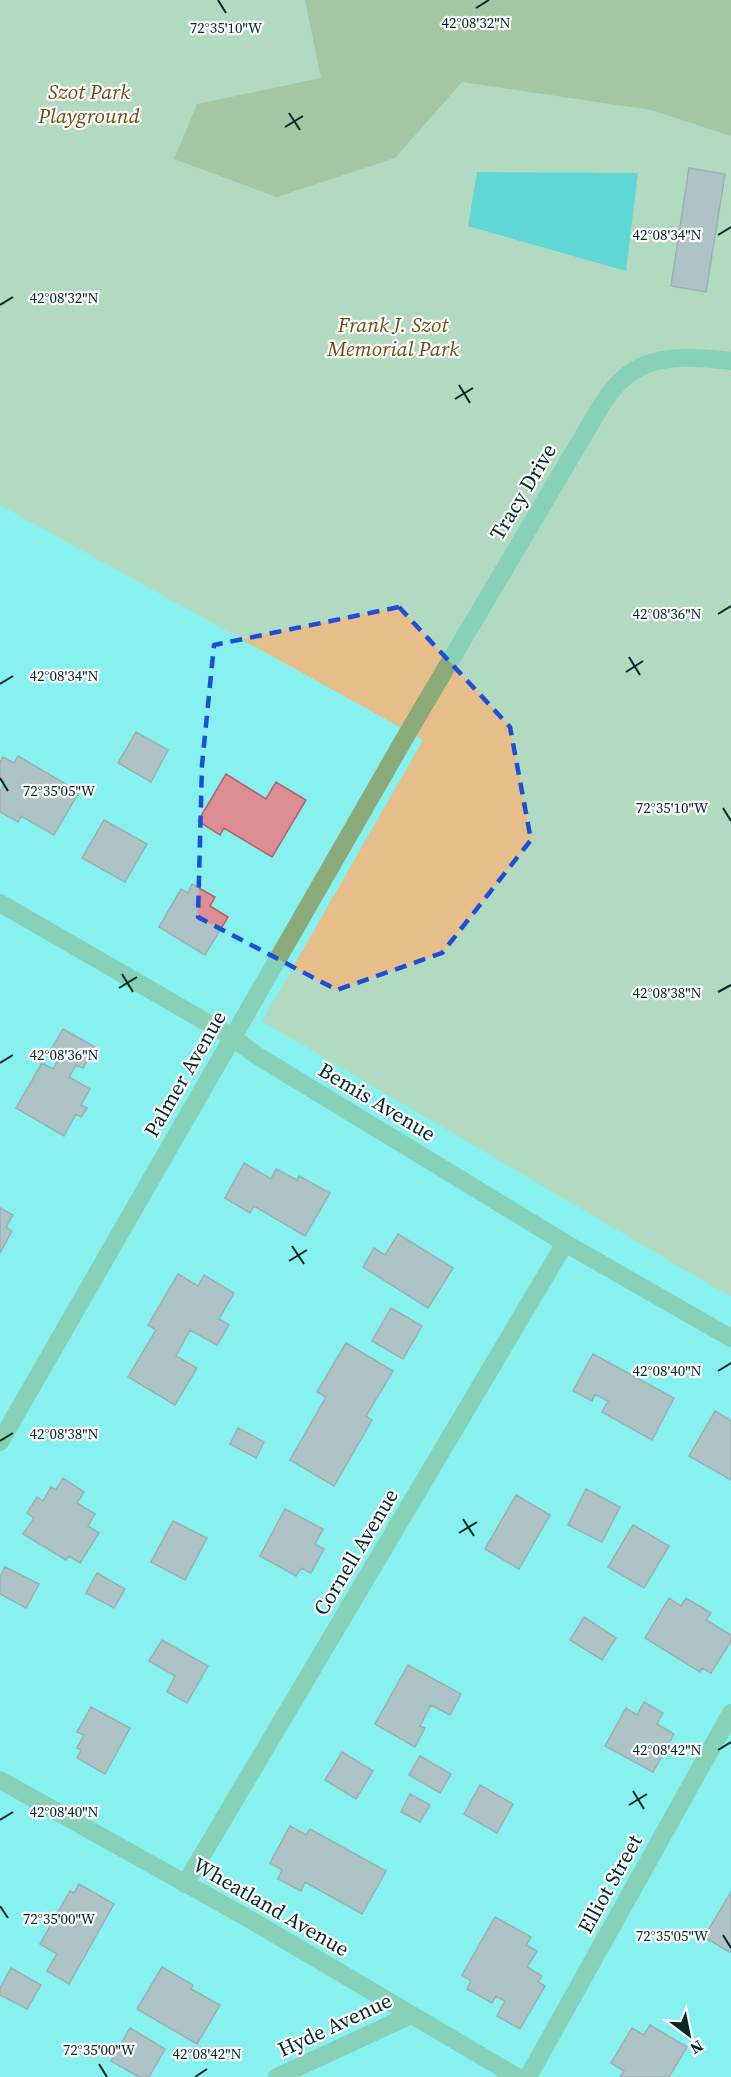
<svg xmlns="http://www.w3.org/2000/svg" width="731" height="2077" font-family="'Source Serif 4',serif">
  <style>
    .green { fill: #e6be89 }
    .forest { fill: #c79247 }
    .water { fill: #30b8b7 }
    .building { fill: #dd8d94; stroke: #b1646c; stroke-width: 1.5 }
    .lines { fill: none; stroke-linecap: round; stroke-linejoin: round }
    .minor { stroke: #8baa79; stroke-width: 18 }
    .marked { fill: none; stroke: #1d4ed8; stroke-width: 4.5; stroke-dasharray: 12 8; stroke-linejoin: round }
    .ticks { fill: none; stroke: #052828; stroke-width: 2 }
    .labels { text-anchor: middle; stroke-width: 4.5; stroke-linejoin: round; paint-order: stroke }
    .park-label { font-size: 21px; font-style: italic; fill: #704d14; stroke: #fdfdfd }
    .street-label { font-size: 21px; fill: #052828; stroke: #fdfdfd }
    .ticks-label { font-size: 15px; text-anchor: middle; fill: #052828; stroke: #fdfdfd; stroke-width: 4.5; stroke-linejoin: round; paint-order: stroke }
  </style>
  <rect width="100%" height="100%" fill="#87f1ef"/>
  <path class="green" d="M 0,0 L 731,0 L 731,1297 L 262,1021 L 423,740 L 0,505 Z"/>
  <path class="forest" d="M 305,0 L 731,0 L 731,136 L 651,110 L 462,82 L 395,158 L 277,197 L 174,159 L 197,104 L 321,78 Z"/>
  <path class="water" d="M 477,172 L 638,173 L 626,271 L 468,226 Z"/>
  <path class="building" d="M 689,168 L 725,174 L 706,292 L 671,286 Z
    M 136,732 L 168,750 L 151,782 L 118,763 Z
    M 18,756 L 79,792 L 54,835 L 21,816 L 18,822 L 0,812 L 0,791 L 5,782 L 0,779 L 0,762 L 3,757 L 14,763 Z
    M 226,774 L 266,799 L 276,782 L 306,800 L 272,857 L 224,828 L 220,835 L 198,821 Z
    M 104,820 L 147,844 L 125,882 L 82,858 Z
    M 192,884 L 215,897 L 210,906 L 228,917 L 205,955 L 159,927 L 181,889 L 188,893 Z
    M 63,1029 L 95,1047 L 83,1068 L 76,1065 L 69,1077 L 90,1089 L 81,1105 L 87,1108 L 81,1117 L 76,1114 L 64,1136 L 16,1108 L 42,1063 L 53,1069 L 62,1054 L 52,1048 Z
    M 244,1163 L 271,1179 L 276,1169 L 297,1180 L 299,1176 L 330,1193 L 305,1236 L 254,1206 L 250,1213 L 225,1198 Z
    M 0,1208 L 13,1215 L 6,1227 L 12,1231 L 0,1253 Z
    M 398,1234 L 453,1268 L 428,1308 L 363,1267 L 374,1248 L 385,1255 Z
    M 178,1274 L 198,1286 L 204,1275 L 234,1293 L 219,1319 L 229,1325 L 217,1345 L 190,1330 L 176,1356 L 197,1368 L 175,1405 L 128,1377 L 156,1330 L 148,1325 Z
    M 391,1308 L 422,1326 L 403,1359 L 372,1341 Z
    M 346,1343 L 393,1371 L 366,1416 L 372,1420 L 334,1486 L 290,1460 L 326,1397 L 317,1392 Z
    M 593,1354 L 674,1398 L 652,1440 L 602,1412 L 608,1401 L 595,1394 L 592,1401 L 573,1391 Z
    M 715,1411 L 731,1421 L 731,1480 L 689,1456 Z
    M 238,1428 L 264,1442 L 256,1458 L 230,1444 Z
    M 63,1478 L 84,1492 L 77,1503 L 95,1514 L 88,1526 L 99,1533 L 80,1563 L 69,1556 L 66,1560 L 23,1534 L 34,1518 L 27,1513 L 37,1497 L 43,1501 L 51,1487 L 56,1490 Z
    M 586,1489 L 620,1507 L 602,1542 L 568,1525 Z
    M 516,1495 L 550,1515 L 519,1569 L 485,1549 Z
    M 285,1509 L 323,1529 L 315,1544 L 324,1549 L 311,1573 L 301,1568 L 296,1576 L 260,1556 Z
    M 173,1521 L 207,1538 L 185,1580 L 151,1562 Z
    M 633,1525 L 669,1546 L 644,1588 L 608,1567 Z
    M 5,1567 L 39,1584 L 26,1608 L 0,1594 L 0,1577 Z
    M 97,1573 L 125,1589 L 114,1608 L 86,1593 Z
    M 669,1598 L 681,1606 L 686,1598 L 711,1613 L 706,1620 L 731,1635 L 731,1641 L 711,1673 L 702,1668 L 700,1672 L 645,1638 Z
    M 584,1617 L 616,1638 L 602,1660 L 570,1640 Z
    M 162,1640 L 208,1666 L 187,1703 L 167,1692 L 175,1676 L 149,1661 Z
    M 408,1665 L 461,1694 L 450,1715 L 431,1705 L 420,1726 L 425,1728 L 415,1747 L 375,1724 Z
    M 644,1702 L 663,1713 L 657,1724 L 674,1734 L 653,1772 L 605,1746 L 626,1708 L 637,1715 Z
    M 91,1707 L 130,1728 L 105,1774 L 77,1758 L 81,1750 L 77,1748 L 84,1735 L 77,1732 Z
    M 342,1752 L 373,1771 L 356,1799 L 325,1780 Z
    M 420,1756 L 451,1774 L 440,1793 L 409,1775 Z
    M 480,1785 L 513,1804 L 497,1833 L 464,1814 Z
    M 410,1794 L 430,1805 L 420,1822 L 401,1812 Z
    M 290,1826 L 306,1835 L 310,1829 L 386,1871 L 362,1914 L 305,1882 L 301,1891 L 278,1879 L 282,1870 L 270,1863 Z
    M 79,1884 L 114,1904 L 69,1984 L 47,1971 L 57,1954 L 40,1944 L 70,1891 L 74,1893 Z
    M 731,1892 L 731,1953 L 704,1937 Z
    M 495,1917 L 531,1937 L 526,1945 L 537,1951 L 527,1967 L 542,1976 L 538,1982 L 545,1986 L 520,2029 L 497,2016 L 505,2001 L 496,1996 L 492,2003 L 467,1989 L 471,1981 L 462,1975 Z
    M 162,1967 L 193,1985 L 191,1989 L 220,2005 L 197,2044 L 137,2009 Z
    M 11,1968 L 41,1985 L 27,2009 L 0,1995 L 0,1988 Z
    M 650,2025 L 687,2047 L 669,2077 L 620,2077 L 624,2071 L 611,2063 L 632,2028 L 644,2035 Z
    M 130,2028 L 165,2049 L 149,2077 L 139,2077 L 111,2061 Z"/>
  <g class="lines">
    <path class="minor" d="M 0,903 L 232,1037 L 256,1055 L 565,1243 L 731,1338
      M 0,1442 L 410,729 L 601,406 C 608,395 615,385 625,377 C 654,352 696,357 731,361
      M 0,1780 L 251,1920 L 517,2077
      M 185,1884 L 565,1243
      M 277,2077 L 411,2015
      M 528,2077 L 731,1713"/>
  </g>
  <path d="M0 0H731V2077H0ZM 399,607 L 510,727 L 531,840 L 442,953 L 337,990 L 198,917 L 202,765 L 214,645 Z" fill="#87f1ef" fill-opacity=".55" fill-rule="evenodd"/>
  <path class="marked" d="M 399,607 L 510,727 L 531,840 L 442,953 L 337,990 L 198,917 L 202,765 L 214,645 Z"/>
  <path class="ticks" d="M 218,0 L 226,13M 476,8 L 489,0M 289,113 L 300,130M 285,127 L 303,116M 718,235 L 731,227M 0,305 L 13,297M 459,385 L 470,403M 455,399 L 473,388M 718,614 L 731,606M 629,657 L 640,675M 626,672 L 643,661M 0,684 L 13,676M 0,778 L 8,791M 723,808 L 731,821M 122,974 L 133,992M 119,988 L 137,977M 718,992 L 731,985M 0,1063 L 13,1055M 292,1246 L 304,1264M 289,1261 L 307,1250M 718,1371 L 731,1363M 0,1441 L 13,1433M 463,1519 L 474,1536M 459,1533 L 477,1522M 718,1750 L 731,1742M 633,1791 L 644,1809M 629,1805 L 647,1794M 0,1820 L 13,1812M 0,1906 L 8,1918M 723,1935 L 731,1948M 99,2064 L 107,2077M 195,2077 L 207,2069"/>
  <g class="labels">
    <g class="park-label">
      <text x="89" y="99">Szot Park<tspan x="89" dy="24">Playground</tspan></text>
      <text x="393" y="332">Frank J. Szot<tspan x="393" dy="24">Memorial Park</tspan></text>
    </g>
    <g class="street-label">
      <text transform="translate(523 492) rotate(-59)" y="7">Tracy Drive</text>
      <text transform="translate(185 1074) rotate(-60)" y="7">Palmer Avenue</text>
      <text transform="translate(377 1102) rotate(31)" y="7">Bemis Avenue</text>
      <text transform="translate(356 1552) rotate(-59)" y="7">Cornell Avenue</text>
      <text transform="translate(610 1884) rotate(-61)" y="7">Elliot Street</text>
      <text transform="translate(271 1907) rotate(30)" y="7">Wheatland Avenue</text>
      <text transform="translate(335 2025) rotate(-25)" y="7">Hyde Avenue</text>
    </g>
  </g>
  <g class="ticks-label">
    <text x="476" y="28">42°08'32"N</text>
    <text x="226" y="33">72°35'10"W</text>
    <text x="667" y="240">42°08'34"N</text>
    <text x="64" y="303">42°08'32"N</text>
    <text x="667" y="619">42°08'36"N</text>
    <text x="64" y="681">42°08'34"N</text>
    <text x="59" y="796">72°35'05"W</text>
    <text x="672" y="813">72°35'10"W</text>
    <text x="667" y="998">42°08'38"N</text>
    <text x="64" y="1060">42°08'36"N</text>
    <text x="667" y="1376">42°08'40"N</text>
    <text x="64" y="1439">42°08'38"N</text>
    <text x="667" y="1755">42°08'42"N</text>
    <text x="64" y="1817">42°08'40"N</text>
    <text x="59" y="1924">72°35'00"W</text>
    <text x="672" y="1941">72°35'05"W</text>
    <text x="99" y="2055">72°35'00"W</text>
    <text x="207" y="2059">42°08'42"N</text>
  </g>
  <g transform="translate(689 2035) rotate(148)" stroke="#fdfdfd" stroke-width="4.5" paint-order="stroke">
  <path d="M0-4.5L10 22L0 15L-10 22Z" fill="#052828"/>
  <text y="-9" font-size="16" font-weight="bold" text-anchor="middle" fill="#052828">N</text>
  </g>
</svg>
